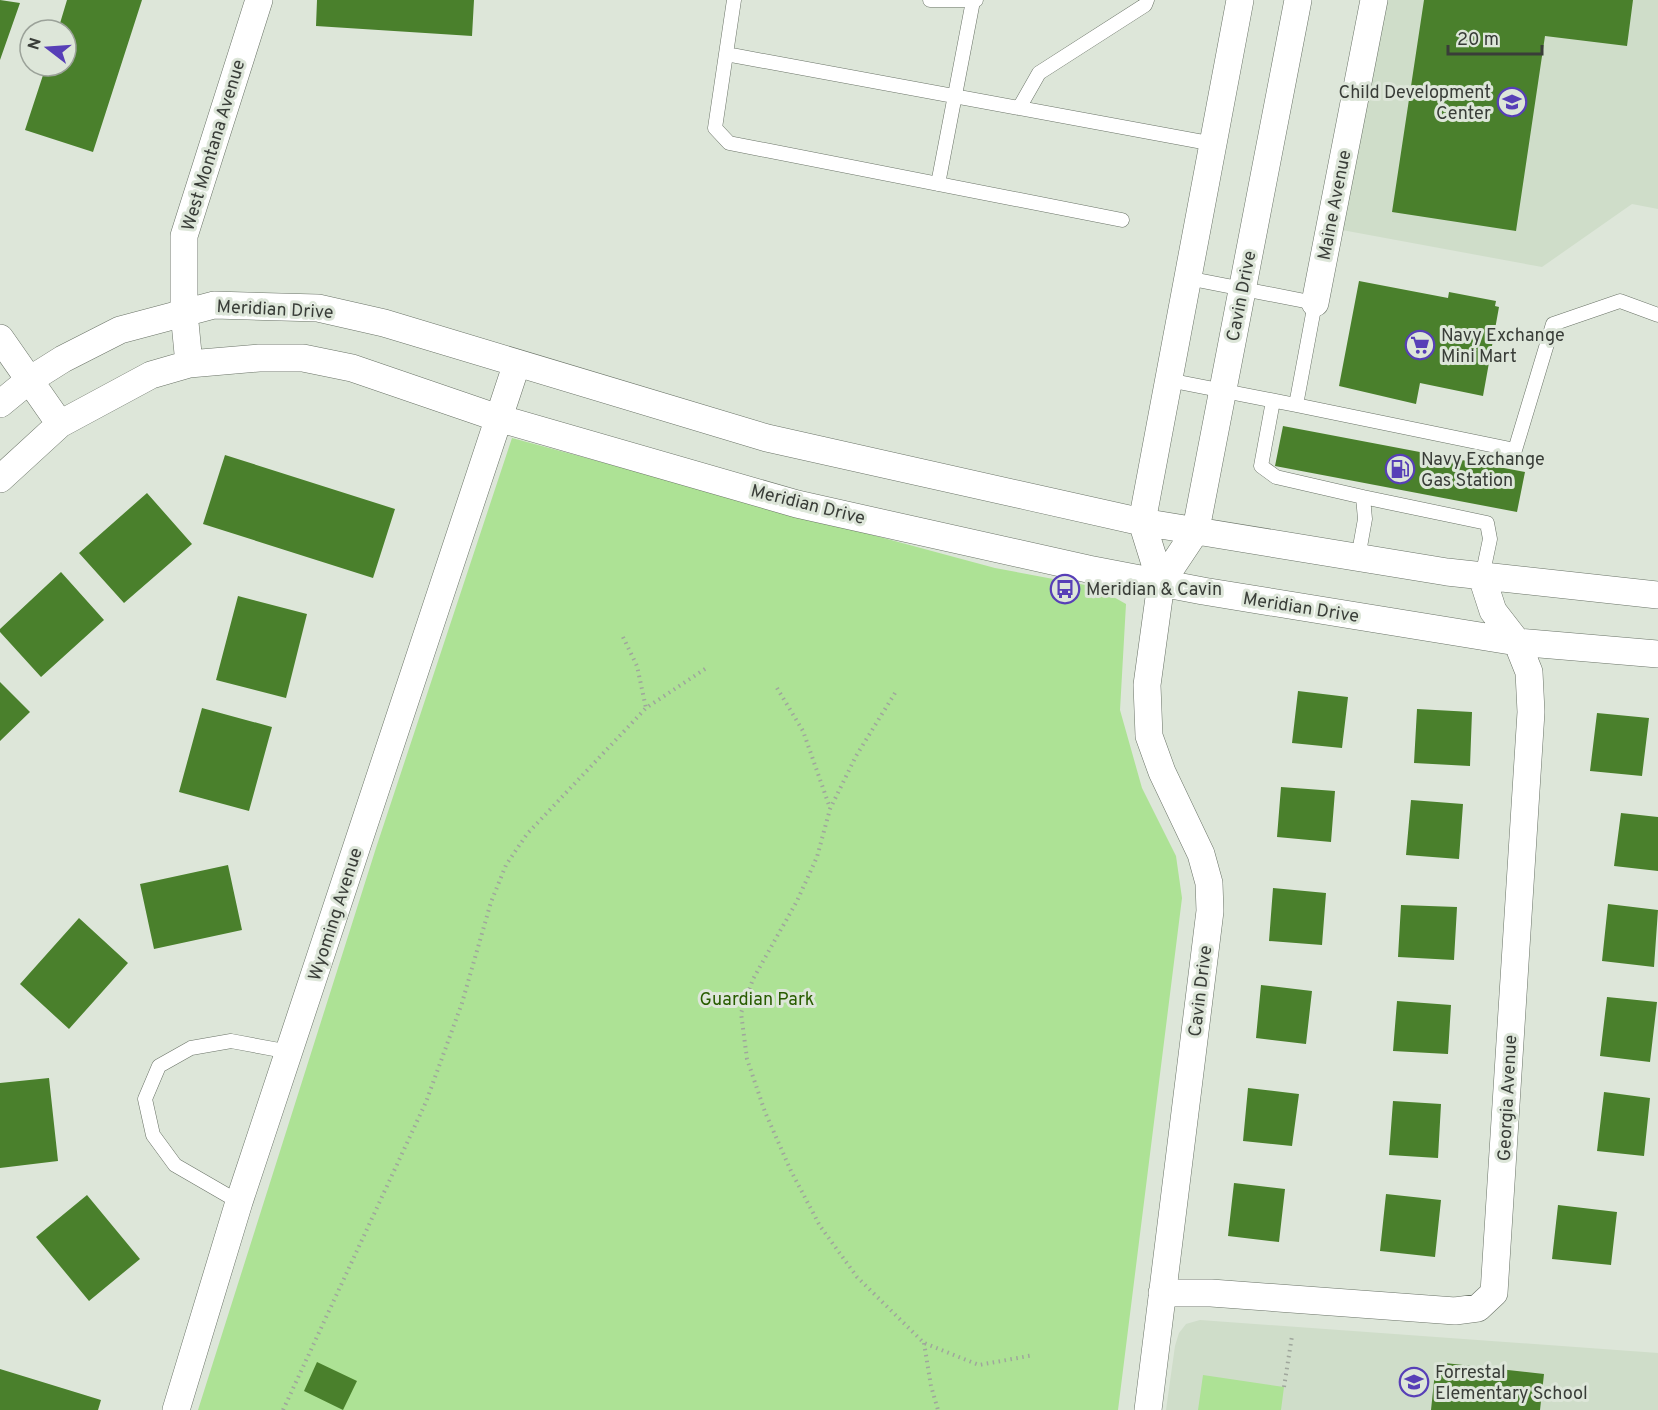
<svg xmlns="http://www.w3.org/2000/svg" width="1658" height="1410" font-family="Overpass,sans-serif">
  <style>
    .built { fill: #cfddc9 }
    .green { fill: #ade295 }
    .building { fill: #4a802c }
    .lines { fill: none; stroke-linecap: round; stroke-linejoin: round }
    .service-casing { stroke: #6a7367; stroke-width: 15 }
    .minor-casing { stroke: #6a7367; stroke-width: 28 }
    .path { stroke: #9fa69c; stroke-width: 4; stroke-dasharray: 1.5 4.5; stroke-linecap: butt }
    .service { stroke: #fff; stroke-width: 14 }
    .minor { stroke: #fff; stroke-width: 27 }
    .labels { text-anchor: middle; stroke-width: 6; stroke-linejoin: round; paint-order: stroke }
    .poi-label { font-size: 18px; fill: #393d38; stroke: #dde6d9; text-anchor: start }
    .street-label { font-size: 18px; fill: #393d38; stroke: #dde6d9 }
    .park-label { font-size: 18px; fill: #285c00; stroke: #dde6d9 }
  </style>
  <rect width="100%" height="100%" fill="#dde6d9"/>
  <path class="built" d="M 1385,0 L 1658,0 L 1658,209 L 1632,204 L 1542,267 L 1342,230 Z
    M 1200,1320 L 1658,1353 L 1658,1410 L 1166,1410 L 1175,1346 L 1179,1333 L 1186,1324 Z"/>
  <path class="green" d="M 512,438 L 995,568 L 1096,587 L 1126,604 L 1120,710 L 1142,788 L 1176,856 L 1182,898 L 1118,1410 L 198,1410 L 376,848 Z
    M 1203,1375 L 1284,1387 L 1281,1410 L 1198,1410 Z"/>
  <path class="building" d="M 0,0 L 20,3 L 0,60 Z
    M 67,0 L 142,0 L 93,152 L 25,130 L 46,66 L 66,66 L 66,30 L 58,30 Z
    M 317,0 L 474,0 L 472,36 L 316,26 Z
    M 1424,0 L 1633,0 L 1627,46 L 1545,36 L 1516,231 L 1392,212 Z
    M 1359,281 L 1448,298 L 1449,292 L 1496,301 L 1495,306 L 1499,307 L 1483,396 L 1420,383 L 1416,404 L 1339,386 Z
    M 1283,426 L 1525,472 L 1517,512 L 1275,466 Z
    M 225,455 L 395,509 L 373,578 L 203,524 Z
    M 147,493 L 192,544 L 124,603 L 79,553 Z
    M 61,572 L 104,620 L 41,677 L 0,632 L 0,629 Z
    M 238,596 L 307,614 L 286,698 L 216,680 Z
    M 0,682 L 30,712 L 0,741 Z
    M 1298,691 L 1348,697 L 1342,748 L 1292,743 Z
    M 202,708 L 272,727 L 249,811 L 179,792 Z
    M 1417,709 L 1472,712 L 1470,766 L 1414,763 Z
    M 1597,713 L 1649,718 L 1642,776 L 1590,771 Z
    M 1281,787 L 1335,791 L 1331,842 L 1277,837 Z
    M 1411,800 L 1463,804 L 1459,859 L 1406,855 Z
    M 1621,813 L 1658,817 L 1658,871 L 1614,866 Z
    M 228,865 L 242,930 L 154,949 L 140,884 Z
    M 1273,888 L 1326,893 L 1322,945 L 1269,941 Z
    M 1608,904 L 1658,910 L 1654,967 L 1602,961 Z
    M 1401,905 L 1457,907 L 1454,960 L 1398,957 Z
    M 79,918 L 128,963 L 69,1029 L 20,984 Z
    M 1261,985 L 1312,991 L 1306,1044 L 1256,1038 Z
    M 1607,997 L 1657,1002 L 1650,1062 L 1600,1056 Z
    M 1397,1001 L 1451,1005 L 1448,1054 L 1393,1051 Z
    M 49,1078 L 58,1161 L 0,1168 L 0,1083 Z
    M 1248,1088 L 1299,1094 L 1292,1146 L 1243,1141 Z
    M 1604,1092 L 1650,1098 L 1644,1156 L 1597,1151 Z
    M 1393,1101 L 1441,1104 L 1438,1158 L 1389,1155 Z
    M 1234,1183 L 1285,1189 L 1279,1242 L 1228,1236 Z
    M 1386,1194 L 1441,1200 L 1435,1257 L 1380,1251 Z
    M 87,1195 L 140,1259 L 89,1301 L 36,1237 Z
    M 1558,1205 L 1617,1212 L 1611,1265 L 1552,1259 Z
    M 317,1362 L 357,1381 L 343,1410 L 304,1391 Z
    M 1436,1362 L 1544,1374 L 1540,1410 L 1431,1410 Z
    M 0,1369 L 101,1400 L 98,1410 L 0,1410 Z"/>
  <g class="lines">
    <g class="service-casing">
      <path id="service" d="M 734,0 L 715,128 L 729,143 L 1122,220
        M 930,0 L 976,0
        M 726,54 L 1214,144
        M 1019,108 L 1039,73 L 1145,5 L 1147,0
        M 938,184 L 973,1
        M 1168,380 L 1296,405 L 1315,303 L 1187,278
        M 1273,401 L 1261,466 L 1276,477 L 1363,497 L 1365,519 L 1358,558
        M 1296,405 L 1515,450 L 1553,324 L 1620,301 L 1658,315
        M 1363,497 L 1487,523 L 1490,539 L 1482,577
        M 239,1202 L 175,1165 L 153,1135 L 145,1099 L 159,1066 L 191,1048 L 231,1041 L 290,1052"/>
    </g>
    <g class="minor-casing">
      <path id="minor" d="M 1315,303 L 1374,0
        M 0,338 L 60,424
        M 189,364 L 184,312 L 184,236 L 259,0
        M 0,404 L 28,381 L 63,359 L 120,330 L 214,305 L 318,308 L 384,323 L 767,438 L 1142,522 L 1447,572 L 1658,595
        M 0,479 L 60,424 L 151,375 L 189,364 L 259,358 L 303,358 L 352,368 L 498,418 L 797,504 L 1088,569 L 1203,591 L 1517,642 L 1658,654
        M 1161,583 L 1195,532 L 1198,519 L 1298,0
        M 1162,1293 L 1211,1293 L 1455,1311 L 1478,1308 L 1494,1293 L 1531,712 L 1529,672 L 1517,642 L 1493,611 L 1482,577
        M 176,1410 L 239,1202 L 517,363
        M 1148,1410 L 1210,911 L 1209,883 L 1201,854 L 1162,772 L 1149,736 L 1147,685 L 1161,583 L 1142,522 L 1240,0"/>
    </g>
    <path class="path" d="M 623,637 L 637,666 L 646,708
      M 777,688 L 803,731 L 830,808
      M 895,693 L 856,756 L 830,809 L 817,857 L 797,901 L 753,979 L 741,1013 L 747,1059 L 765,1112 L 791,1171 L 820,1226 L 857,1277 L 924,1343 L 979,1365 L 1034,1355
      M 924,1343 L 931,1386 L 938,1410
      M 1284,1387 L 1292,1336
      M 283,1410 L 426,1102 L 462,1003 L 491,902 L 506,865 L 527,834 L 646,708 L 708,667"/>
    <use href="#service" class="service"/>
    <use href="#minor" class="minor"/>
  </g>
  <defs>
    <g id="school-ring" transform="scale(1.5)"><circle r="9.5" fill="#dde6d9" stroke="#573fb7" stroke-width="1.5"/><path d="M0-5L7-2L0 1L-7-2ZM-4 1L0 2.5L4 1V4Q0 6-4 4Z" fill="#573fb7"/></g>
    <g id="supermarket-ring" transform="scale(1.5)"><circle r="9.5" fill="#dde6d9" stroke="#573fb7" stroke-width="1.5"/><path d="M-6-5.5h2.5l.6 2H6L4.5 2H-2.5L-4.4-4H-6ZM-1.5 3.2a1.3 1.3 0 1 0 .1 0ZM3 3.2a1.3 1.3 0 1 0 .1 0Z" fill="#573fb7"/></g>
    <g id="fuel-ring" transform="scale(1.5)"><circle r="9.5" fill="#dde6d9" stroke="#573fb7" stroke-width="1.5"/><path d="M-5.5-6h7V0h2V4h1.3V-2.5L3-4.5l.8-.8L6-3V5H2.5V1h-1V6h-7ZM-4.2-4.7v3.2H.2V-4.7Z" fill="#573fb7"/></g>
    <g id="bus-ring" transform="scale(1.5)"><circle r="9.5" fill="#dde6d9" stroke="#573fb7" stroke-width="1.5"/><path d="M-5-6H5V4H4V6H2V4H-2V6H-4V4H-5ZM-3.5-4V0h7V-4ZM-3.5 1.2v1.5H-2V1.2ZM2 1.2v1.5H3.5V1.2Z" fill="#573fb7"/></g>
  </defs>
  <g fill-rule="evenodd">
    <use href="#school-ring" x="1512" y="102"/>
    <use href="#supermarket-ring" x="1420" y="345"/>
    <use href="#fuel-ring" x="1400" y="469"/>
    <use href="#bus-ring" x="1065" y="589"/>
    <use href="#school-ring" x="1414" y="1382"/>
  </g>
  <g class="labels">
    <g class="poi-label">
      <text x="1491" y="98" text-anchor="end">Child Development<tspan x="1491" dy="21">Center</tspan></text>
      <text x="1441" y="341">Navy Exchange<tspan x="1441" dy="21">Mini Mart</tspan></text>
      <text x="1421" y="465">Navy Exchange<tspan x="1421" dy="21">Gas Station</tspan></text>
      <text x="1086" y="595">Meridian &amp; Cavin</text>
      <text x="1435" y="1378">Forrestal<tspan x="1435" dy="21">Elementary School</tspan></text>
    </g>
    <g class="street-label">
      <text transform="translate(213 145) rotate(-73)" y="6">West Montana Avenue</text>
      <text transform="translate(1334 205) rotate(-79)" y="6">Maine Avenue</text>
      <text transform="translate(1241 296) rotate(-79)" y="6">Cavin Drive</text>
      <text transform="translate(275 309) rotate(3)" y="6">Meridian Drive</text>
      <text transform="translate(808 504) rotate(14)" y="6">Meridian Drive</text>
      <text transform="translate(1301 607) rotate(9)" y="6">Meridian Drive</text>
      <text transform="translate(335 914) rotate(-72)" y="6">Wyoming Avenue</text>
      <text transform="translate(1200 991) rotate(-83)" y="6">Cavin Drive</text>
      <text transform="translate(1507 1098) rotate(-87)" y="6">Georgia Avenue</text>
    </g>
    <g class="park-label">
      <text x="757" y="1005">Guardian Park</text>
    </g>
  </g>
  <g transform="translate(48 48) rotate(287)"><circle r="28" fill="#dde6d9" stroke="#9ba299" stroke-width="1.5"/>
  <path d="M0-4.5L10 22L0 15L-10 22Z" fill="#573fb7"/>
  <text y="-9" font-size="16" font-weight="bold" text-anchor="middle" fill="#393d38">N</text>
  </g>
  <path d="M1448 45v9h94v-9" fill="none" stroke="#393d38" stroke-width="3"/>
  <text x="1457" y="45" font-size="18" fill="#393d38" stroke="#dde6d9" stroke-width="4.5" paint-order="stroke">20 m</text>
</svg>
